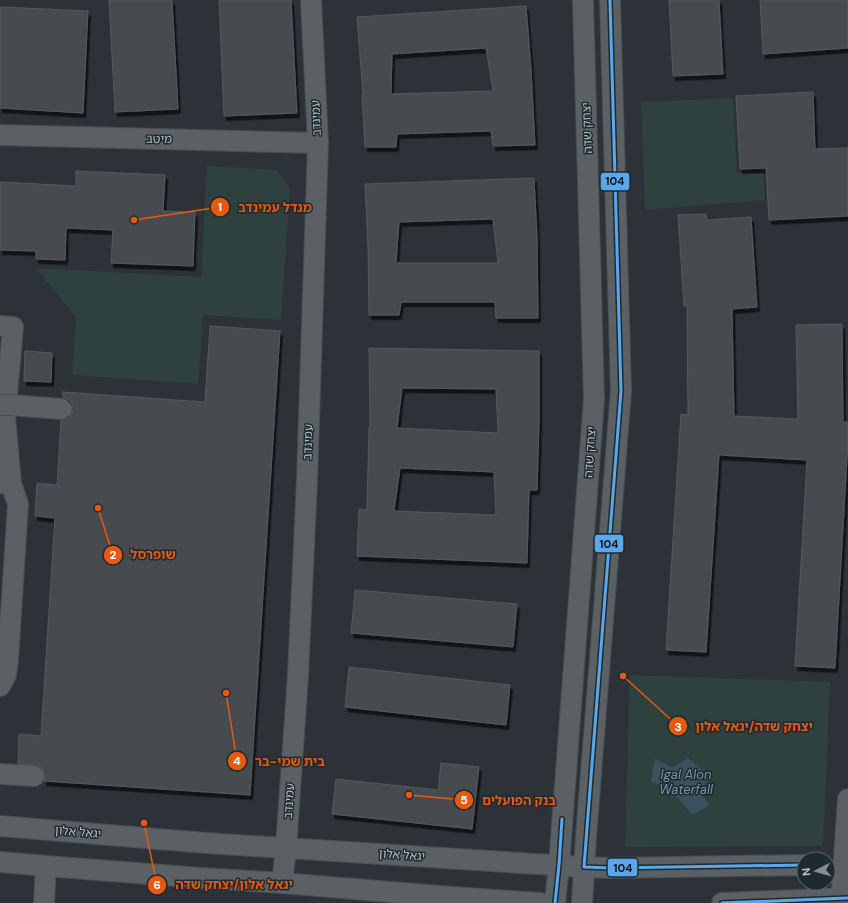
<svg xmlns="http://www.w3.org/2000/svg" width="848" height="903" font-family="'DM Sans','Noto Sans Hebrew',sans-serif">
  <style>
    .green { fill: #2f413e }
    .water { fill: #3c515e }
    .building { fill: #464c50; stroke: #535a5e; fill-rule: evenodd; filter: url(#shadow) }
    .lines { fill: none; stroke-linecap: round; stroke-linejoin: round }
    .minor-casing { stroke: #4a4e51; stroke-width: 22 }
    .minor { stroke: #5b6064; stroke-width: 20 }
    .minor-bridge-casing { stroke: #4a4e51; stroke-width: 22; stroke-linecap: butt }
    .minor-bridge { stroke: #5b6064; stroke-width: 20 }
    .bus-1-casing { stroke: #1f2a30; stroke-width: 6 }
    .bus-1 { stroke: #5aa8eb; stroke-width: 3 }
    .labels { text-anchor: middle; stroke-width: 3; stroke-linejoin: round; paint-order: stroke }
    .street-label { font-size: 12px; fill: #b6c0c7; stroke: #1f2a30 }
    .water-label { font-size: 13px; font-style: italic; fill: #7a96a7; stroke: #1f2a30 }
    .leader { fill: none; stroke: #e8590c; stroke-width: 1.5 }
    .callout-dot { fill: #e8590c; stroke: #1f2a30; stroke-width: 1.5 }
    .mark-label { font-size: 12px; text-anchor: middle; font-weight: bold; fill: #fff }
    .callout-label { font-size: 13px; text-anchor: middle; font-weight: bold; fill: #e8590c; stroke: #1f2a30; stroke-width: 3; stroke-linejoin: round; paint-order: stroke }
    .line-badge { stroke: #1f2a30; stroke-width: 1.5 }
    .pale-badge-label { font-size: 11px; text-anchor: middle; font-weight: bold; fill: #111 }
  </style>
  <defs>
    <filter id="shadow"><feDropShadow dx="2.5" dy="4.5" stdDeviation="0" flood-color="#0009"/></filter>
  </defs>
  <rect width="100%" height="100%" fill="#2c3237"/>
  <path class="green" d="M 733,98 L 737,173 L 763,173 L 765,200 L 645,210 L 641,102 Z
    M 207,166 L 277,170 L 290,189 L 281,320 L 203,315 L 198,384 L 72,375 L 76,317 L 36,268 L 201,277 Z
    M 630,675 L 830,682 L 823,846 L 625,847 Z"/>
  <path class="water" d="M 688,758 L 709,776 L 700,793 L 710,805 L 692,815 L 680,800 L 665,788 L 651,781 L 655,759 L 673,768 Z"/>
  <path class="building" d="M 109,0 L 172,0 L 178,109 L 115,112 Z
    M 219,0 L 291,0 L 297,113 L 224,116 Z
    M 669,0 L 719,0 L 723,74 L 673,76 Z
    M 760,0 L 848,0 L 848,48 L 763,54 Z
    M 526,6 L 531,69 L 535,145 L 493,146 L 491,131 L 397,134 L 396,147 L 365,147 L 362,95 L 363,95 L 357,17 ZM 486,48 L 493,91 L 391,94 L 392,54 Z
    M 0,7 L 88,11 L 83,113 L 0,108 Z
    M 813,92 L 815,149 L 848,148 L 848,216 L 769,220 L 766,168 L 740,169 L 736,96 Z
    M 76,171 L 165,175 L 163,211 L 195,212 L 193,266 L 111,263 L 113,230 L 66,228 L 65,260 L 36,259 L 36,251 L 0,250 L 0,182 L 76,186 Z
    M 534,178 L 537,237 L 538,318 L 496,318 L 495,302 L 401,302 L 399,315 L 369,315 L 368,246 L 365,184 ZM 493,219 L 498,263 L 396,263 L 399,222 Z
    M 706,214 L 707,220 L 751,217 L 757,307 L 732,309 L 734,416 L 798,419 L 796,325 L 842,324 L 843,422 L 848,422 L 848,440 L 835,668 L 795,666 L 807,460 L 719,455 L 706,652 L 666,650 L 681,414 L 688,415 L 687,306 L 684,306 L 678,215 Z
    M 210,326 L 280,331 L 250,795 L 44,781 L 45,776 L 44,771 L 41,767 L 35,765 L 18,764 L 19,734 L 41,736 L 55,518 L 35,516 L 37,483 L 57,485 L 61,420 L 67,419 L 71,416 L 73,409 L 72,404 L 69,400 L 63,398 L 63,392 L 205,402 Z
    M 369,348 L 539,351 L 539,422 L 537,490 L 529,490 L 527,563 L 357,556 L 359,509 L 367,510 L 369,427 L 370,427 ZM 402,388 L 496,389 L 498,433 L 397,428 ZM 400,468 L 494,472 L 496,515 L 394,511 Z
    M 25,351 L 52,353 L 51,382 L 24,381 Z
    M 355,590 L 517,604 L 513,647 L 351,633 Z
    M 349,667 L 510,685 L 506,725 L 345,707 Z
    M 441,763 L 479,767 L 472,829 L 332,814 L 336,779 L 438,790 Z"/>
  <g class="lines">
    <g class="minor-casing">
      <path id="minor" d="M 0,135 L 318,143
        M 0,326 L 13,327 L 5,417 L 11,484
        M 0,483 L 11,484 L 18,504 L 8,660 L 6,675 L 0,686
        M 0,774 L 34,776
        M 0,826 L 206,843 L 584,867 L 611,868 L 804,865
        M 0,862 L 46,866 L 201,878 L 282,883 L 439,896 L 540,903
        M 282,883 L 286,848 L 298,675 L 307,480 L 318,143 L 311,0
        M 44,903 L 46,866
        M 555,903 L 559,865 L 594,399 L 583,0
        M 582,903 L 586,837 L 621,391 L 610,0
        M 722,903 L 848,898
        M 841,903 L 848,799"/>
    </g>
    <use href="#minor" class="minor"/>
    <g class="minor-bridge-casing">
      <path id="minor-bridge" d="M 0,405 L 10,405 L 62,409"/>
    </g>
    <use href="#minor-bridge" class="minor-bridge"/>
    <g class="bus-1-casing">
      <path id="bus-1" d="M 610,0 L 621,391 L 584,867 L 611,868 L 804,865
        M 555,903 L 559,865 L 562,819
        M 722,903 L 848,898"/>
    </g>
    <use href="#bus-1" class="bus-1"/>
  </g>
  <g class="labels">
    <g class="street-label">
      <text transform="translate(316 118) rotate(-92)" y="4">עמינדב</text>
      <text transform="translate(587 128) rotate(-92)" y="4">יצחק שדה</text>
      <text transform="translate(159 139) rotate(1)" y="4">מיטב</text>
      <text transform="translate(308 442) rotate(-88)" y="4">עמינדב</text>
      <text transform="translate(590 452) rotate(-86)" y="4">יצחק שדה</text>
      <text transform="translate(289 801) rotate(-86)" y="4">עמינדב</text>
      <text transform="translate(78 832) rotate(5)" y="4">יגאל אלון</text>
      <text transform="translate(402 855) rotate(4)" y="4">יגאל אלון</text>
    </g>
    <g class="water-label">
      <text x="686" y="779">Igal Alon<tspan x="686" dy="15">Waterfall</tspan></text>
    </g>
  </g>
  <path class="leader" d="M134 220L220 207M98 508L113 555M623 676L678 726M226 693L237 761M409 795L464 800M144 823L157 885"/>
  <g class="callout-dot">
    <circle cx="134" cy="220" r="4"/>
    <circle cx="98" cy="508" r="4"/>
    <circle cx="623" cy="676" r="4"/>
    <circle cx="226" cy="693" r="4"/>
    <circle cx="409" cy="795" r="4"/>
    <circle cx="144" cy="823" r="4"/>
    <circle cx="220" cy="207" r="10"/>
    <circle cx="113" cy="555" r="10"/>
    <circle cx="678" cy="726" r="10"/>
    <circle cx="237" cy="761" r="10"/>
    <circle cx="464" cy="800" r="10"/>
    <circle cx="157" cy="885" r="10"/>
  </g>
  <g class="mark-label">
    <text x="220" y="211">1</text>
    <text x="113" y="559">2</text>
    <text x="678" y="731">3</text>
    <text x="237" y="765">4</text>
    <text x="464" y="804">5</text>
    <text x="157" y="889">6</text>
  </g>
  <g class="callout-label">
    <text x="275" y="212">מגדל עמינדב</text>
    <text x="153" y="559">שופרסל</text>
    <text x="754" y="731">יצחק שדה/יגאל אלון</text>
    <text x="290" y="766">בית שמי-בר</text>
    <text x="519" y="805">בנק הפועלים</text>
    <text x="234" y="889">יגאל אלון/יצחק שדה</text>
  </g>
  <g class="line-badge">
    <rect x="600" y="172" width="30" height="19" rx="4" fill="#5aa8eb"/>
    <rect x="594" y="534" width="30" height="19" rx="4" fill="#5aa8eb"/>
    <rect x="607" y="858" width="31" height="19" rx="4" fill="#5aa8eb"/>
  </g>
  <g class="pale-badge-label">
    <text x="615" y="185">104</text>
    <text x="609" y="548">104</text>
    <text x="623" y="872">104</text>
  </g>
  <g transform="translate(816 871) rotate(264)"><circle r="19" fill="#1f2a30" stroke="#5b666c"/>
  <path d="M0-3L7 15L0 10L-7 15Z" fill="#868e95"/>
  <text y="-6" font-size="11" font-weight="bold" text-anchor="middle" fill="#b6c0c7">N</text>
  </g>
</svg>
